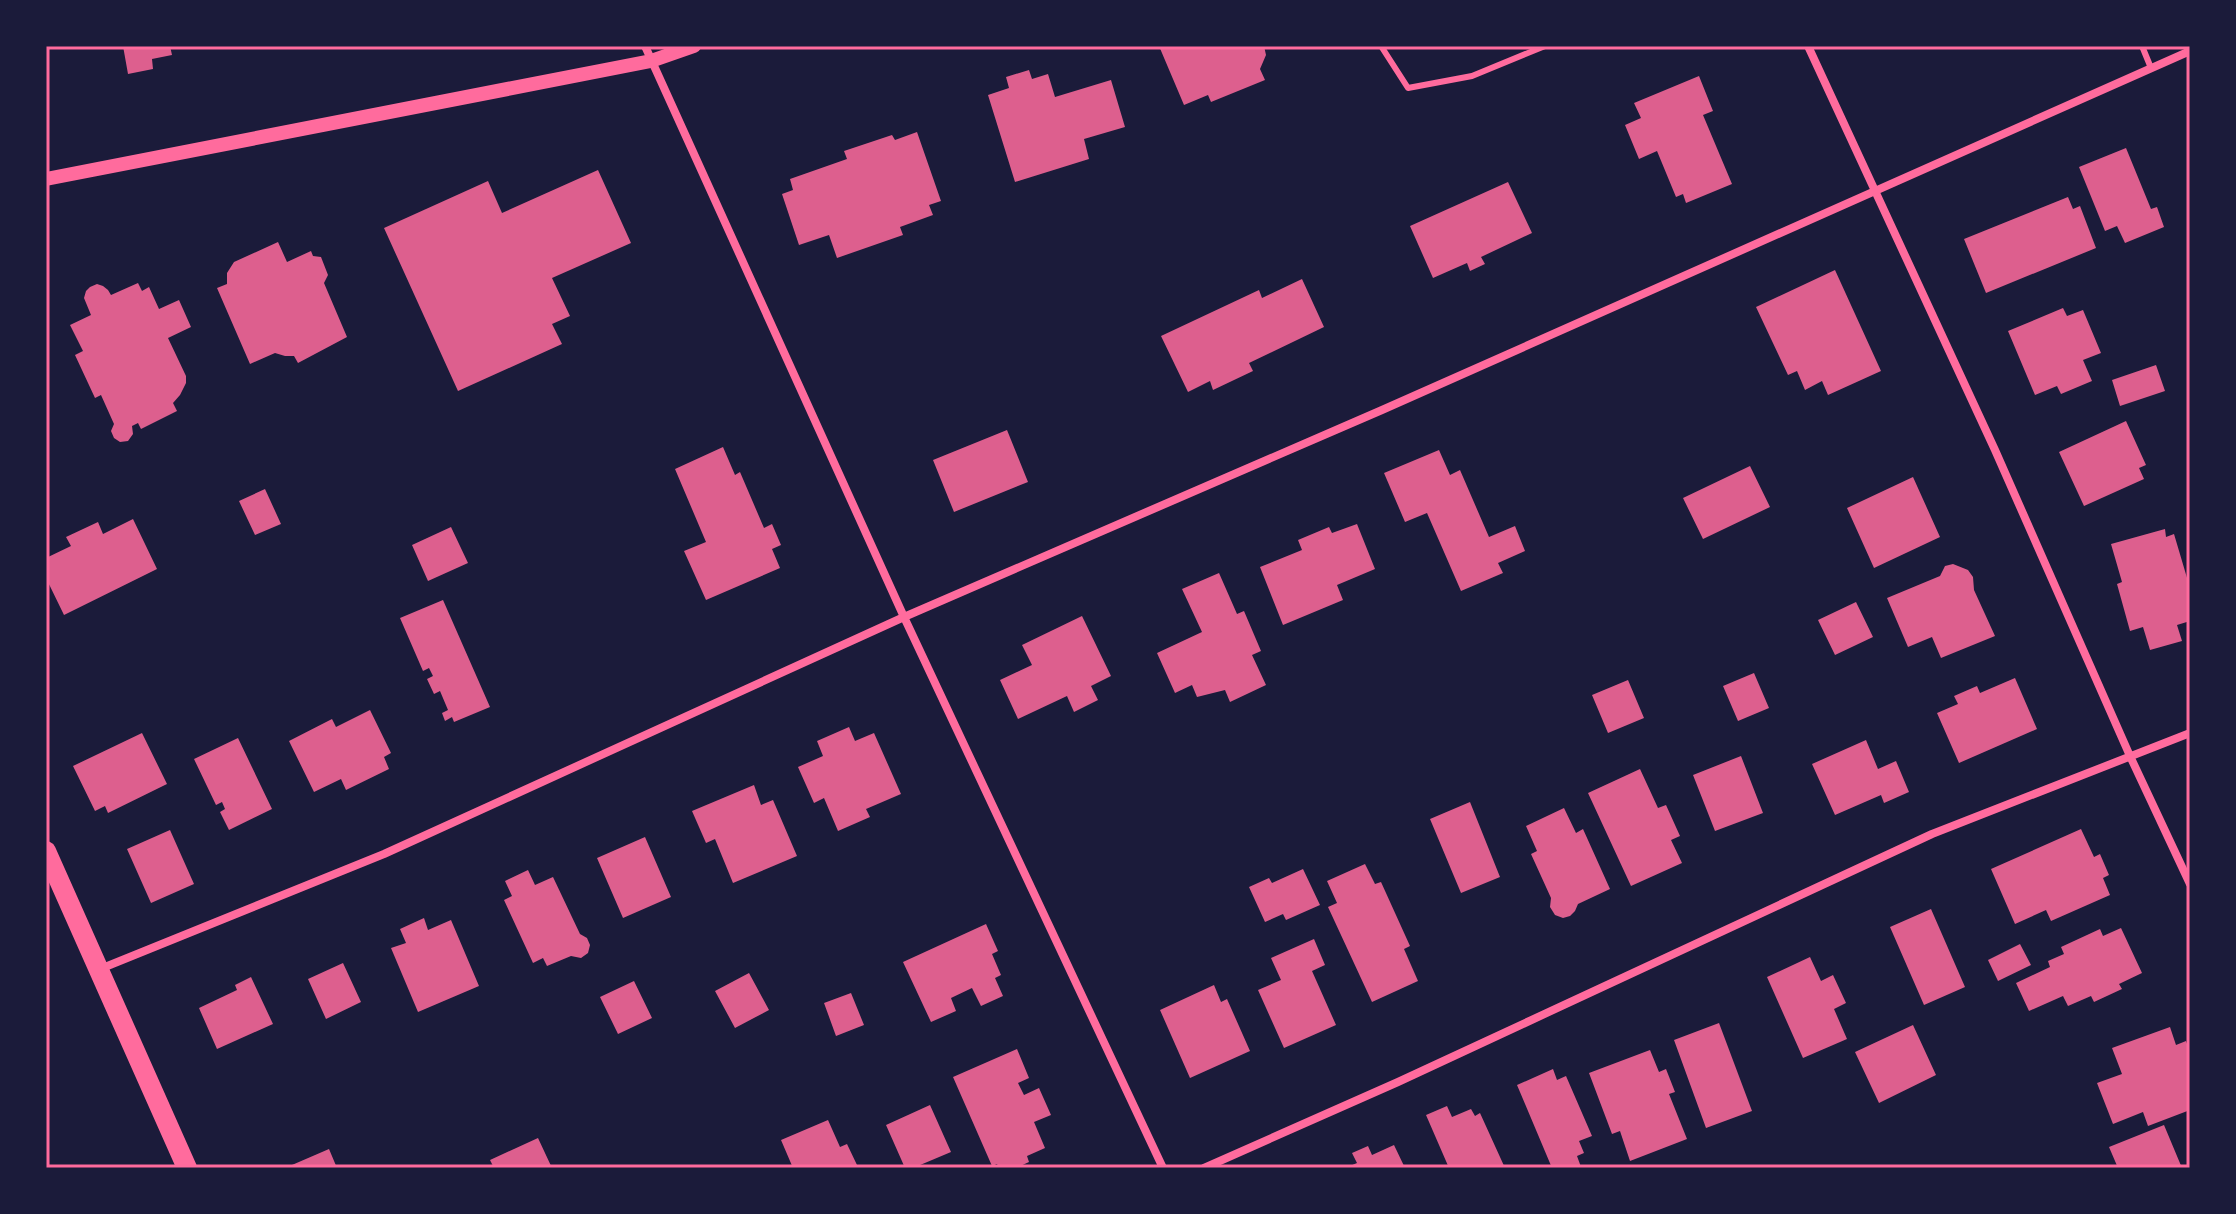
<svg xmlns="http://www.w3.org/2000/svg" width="2236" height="1214" font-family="'Source Serif 4',serif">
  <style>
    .building { fill: #dd5f8e }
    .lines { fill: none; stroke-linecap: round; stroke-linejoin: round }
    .service { stroke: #ff6b9d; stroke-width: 6 }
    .minor { stroke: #ff6b9d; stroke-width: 8 }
    .tertiary { stroke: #ff6b9d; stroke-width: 14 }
    .primary { stroke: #ff6b9d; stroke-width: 20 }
    .neatline { fill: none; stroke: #ff6b9d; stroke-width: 3 }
  </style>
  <rect width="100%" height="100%" fill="#1b1b3a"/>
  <path class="building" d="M 123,46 L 170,46 L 172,55 L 152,59 L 153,69 L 128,74 Z
    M 1159,46 L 1264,46 L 1266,55 L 1260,69 L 1265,80 L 1211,102 L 1208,95 L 1184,105 Z
    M 1029,70 L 1032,79 L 1048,74 L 1055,97 L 1111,80 L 1125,127 L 1084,139 L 1089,159 L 1015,182 L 988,95 L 1009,88 L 1006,77 Z
    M 1699,76 L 1713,111 L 1703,115 L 1732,184 L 1686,203 L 1683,194 L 1676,197 L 1657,151 L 1639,159 L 1625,125 L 1641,118 L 1634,103 Z
    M 917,132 L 941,201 L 929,205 L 933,215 L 900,227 L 903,235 L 837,258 L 829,235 L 799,245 L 782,194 L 793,190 L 790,179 L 847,159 L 844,151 L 892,135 L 895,140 Z
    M 2126,148 L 2151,209 L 2157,207 L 2164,227 L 2125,243 L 2117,226 L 2105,231 L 2079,167 Z
    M 598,170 L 631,243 L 552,278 L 570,316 L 552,324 L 562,344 L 458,391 L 384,228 L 488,181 L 502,213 Z
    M 1508,182 L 1532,233 L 1481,257 L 1485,264 L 1470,271 L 1467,263 L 1433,278 L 1410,226 Z
    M 2068,197 L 2073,209 L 2080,206 L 2096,248 L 1986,293 L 1964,239 Z
    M 278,242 L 287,262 L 311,251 L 313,256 L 321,257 L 328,275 L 324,283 L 347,337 L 298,363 L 294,356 L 285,356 L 275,353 L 250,364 L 217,288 L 227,284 L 227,273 L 234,262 Z
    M 1835,270 L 1881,371 L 1828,395 L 1822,381 L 1805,390 L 1797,371 L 1788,375 L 1756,307 Z
    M 1302,279 L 1324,327 L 1249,363 L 1253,371 L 1213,390 L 1210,381 L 1188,392 L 1161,336 L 1259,290 L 1262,298 Z
    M 138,283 L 142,291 L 149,287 L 159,309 L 179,300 L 191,327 L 168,338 L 186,376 L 186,383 L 180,395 L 173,403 L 177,411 L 141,429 L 138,423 L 132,426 L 133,434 L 128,441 L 120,442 L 114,438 L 111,431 L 114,424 L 101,395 L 95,398 L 75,355 L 83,351 L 70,325 L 91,315 L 84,298 L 86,291 L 90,287 L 97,284 L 103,286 L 108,290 L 111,295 Z
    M 2063,308 L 2067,316 L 2083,310 L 2101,353 L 2083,360 L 2092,381 L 2061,394 L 2057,386 L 2035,395 L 2008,331 Z
    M 2156,365 L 2165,391 L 2120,406 L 2112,380 Z
    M 2126,421 L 2146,465 L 2139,468 L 2144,479 L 2084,506 L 2059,452 Z
    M 1007,430 L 1028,482 L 954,512 L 933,460 Z
    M 723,447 L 735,475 L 740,472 L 764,528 L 772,524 L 781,545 L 772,549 L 780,568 L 706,600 L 684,551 L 706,542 L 675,469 Z
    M 1439,450 L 1450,475 L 1460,470 L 1489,537 L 1515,526 L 1525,551 L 1498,563 L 1503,573 L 1461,591 L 1427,513 L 1405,522 L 1384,473 Z
    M 1750,466 L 1770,507 L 1703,539 L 1683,498 Z
    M 1913,477 L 1940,537 L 1874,568 L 1847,508 Z
    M 265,489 L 281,524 L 255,535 L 239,501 Z
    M 133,519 L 157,569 L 64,615 L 46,578 L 46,558 L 71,546 L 66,537 L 98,522 L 103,534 Z
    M 1357,524 L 1375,569 L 1337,585 L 1343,600 L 1283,625 L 1260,567 L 1302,550 L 1298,540 L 1329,527 L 1332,533 Z
    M 451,527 L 468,563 L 428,581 L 412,545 Z
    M 2165,529 L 2166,537 L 2174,534 L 2190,588 L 2190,621 L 2177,625 L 2182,641 L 2150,650 L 2143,627 L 2130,631 L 2117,584 L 2122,582 L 2111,544 Z
    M 1953,564 L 1968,570 L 1973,577 L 1974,590 L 1995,636 L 1941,658 L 1932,637 L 1908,647 L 1887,598 L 1940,576 L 1945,566 Z
    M 1219,573 L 1237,614 L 1244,611 L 1261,651 L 1252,655 L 1266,685 L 1230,702 L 1225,690 L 1197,697 L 1192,685 L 1175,693 L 1157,653 L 1202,632 L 1182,589 Z
    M 443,600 L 490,707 L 454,722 L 452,717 L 445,721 L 442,713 L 448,710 L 440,691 L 434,694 L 427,679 L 433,676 L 429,668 L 423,671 L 400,618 Z
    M 1856,602 L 1873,637 L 1835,655 L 1818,620 Z
    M 1082,616 L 1111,676 L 1091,686 L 1098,700 L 1074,712 L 1067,696 L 1018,719 L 1000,680 L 1032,665 L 1022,645 Z
    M 1754,673 L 1769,708 L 1738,721 L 1723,686 Z
    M 2015,678 L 2037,729 L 1959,763 L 1937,713 L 1958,704 L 1954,696 L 1977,686 L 1980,693 Z
    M 1628,680 L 1644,718 L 1608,733 L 1592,695 Z
    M 370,710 L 391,753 L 384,757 L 389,769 L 346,790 L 341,779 L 314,792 L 289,741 L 332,719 L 336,727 Z
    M 849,727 L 855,741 L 874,733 L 901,794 L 866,809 L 870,817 L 838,831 L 824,798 L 814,803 L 798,767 L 823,756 L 817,741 Z
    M 142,733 L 167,784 L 108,813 L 105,806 L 95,811 L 73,766 Z
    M 238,738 L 272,809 L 229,830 L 220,812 L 225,809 L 222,802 L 216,805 L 194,759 Z
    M 1866,740 L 1878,769 L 1896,761 L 1909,792 L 1884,803 L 1881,795 L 1835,815 L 1812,764 Z
    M 1741,756 L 1763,813 L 1715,831 L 1693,775 Z
    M 1640,769 L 1658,808 L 1666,805 L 1680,836 L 1671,840 L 1682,863 L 1631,886 L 1588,793 Z
    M 754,785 L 761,805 L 773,800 L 797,856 L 733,883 L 715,839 L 706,843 L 692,811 Z
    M 1470,802 L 1500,877 L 1461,893 L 1430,819 Z
    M 1564,808 L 1576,833 L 1583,829 L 1610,889 L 1578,904 L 1575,911 L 1570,916 L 1563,918 L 1555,915 L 1550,907 L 1551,898 L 1531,854 L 1537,851 L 1526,826 Z
    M 2081,829 L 2094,857 L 2100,854 L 2109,875 L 2103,878 L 2110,895 L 2051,921 L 2046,910 L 2015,924 L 1991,869 Z
    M 170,830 L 194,884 L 151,903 L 127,849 Z
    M 645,837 L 671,897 L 623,918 L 597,858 Z
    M 1365,864 L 1375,884 L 1381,882 L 1410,946 L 1404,949 L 1418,981 L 1372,1002 L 1328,907 L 1337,903 L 1327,881 Z
    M 1303,869 L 1320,905 L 1286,920 L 1283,914 L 1265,922 L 1249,887 L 1269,878 L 1272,883 Z
    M 528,870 L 535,885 L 553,877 L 580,934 L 587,938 L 590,945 L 588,953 L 581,958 L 571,956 L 547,966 L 543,958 L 533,963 L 504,900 L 512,896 L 505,881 Z
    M 1931,909 L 1965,987 L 1924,1005 L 1890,927 Z
    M 424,918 L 428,930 L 451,920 L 479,986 L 418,1012 L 391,948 L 406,943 L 400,929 Z
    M 986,924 L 998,951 L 992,954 L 1001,975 L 995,978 L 1003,996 L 981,1006 L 972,988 L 951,998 L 956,1011 L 931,1022 L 903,962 Z
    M 2121,928 L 2142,973 L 2119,984 L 2122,989 L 2094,1002 L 2091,996 L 2068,1006 L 2063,996 L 2029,1011 L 2016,983 L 2050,967 L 2048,961 L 2064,954 L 2061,947 L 2100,929 L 2103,936 Z
    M 1314,939 L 1325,965 L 1312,971 L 1336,1025 L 1284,1048 L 1258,990 L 1281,980 L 1271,958 Z
    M 2020,944 L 2031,965 L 1998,981 L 1988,960 Z
    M 1810,957 L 1821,981 L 1833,975 L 1846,1003 L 1834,1009 L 1847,1039 L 1803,1058 L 1767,977 Z
    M 343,963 L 361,1002 L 326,1019 L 308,979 Z
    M 749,973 L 769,1010 L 735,1028 L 715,991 Z
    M 251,977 L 273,1024 L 217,1049 L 199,1008 L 237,990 L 235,985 Z
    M 634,981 L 652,1018 L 618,1034 L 600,997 Z
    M 1214,985 L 1221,1002 L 1227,999 L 1250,1051 L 1190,1078 L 1160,1010 Z
    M 851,993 L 864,1025 L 836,1036 L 824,1003 Z
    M 1719,1023 L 1752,1111 L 1706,1128 L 1674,1040 Z
    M 1913,1025 L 1936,1075 L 1879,1103 L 1855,1052 Z
    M 2170,1027 L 2176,1045 L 2186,1041 L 2190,1052 L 2190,1110 L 2148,1126 L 2143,1112 L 2113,1124 L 2097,1083 L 2122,1074 L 2112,1048 Z
    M 1017,1049 L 1029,1078 L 1018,1083 L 1024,1095 L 1039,1088 L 1051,1115 L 1034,1122 L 1045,1148 L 1027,1156 L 1029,1162 L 1016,1168 L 999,1168 L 997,1164 L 992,1166 L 953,1077 Z
    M 1650,1050 L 1659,1072 L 1666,1069 L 1675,1092 L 1669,1094 L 1687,1139 L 1630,1161 L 1620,1131 L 1612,1134 L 1589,1073 Z
    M 1553,1069 L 1557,1080 L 1566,1076 L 1592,1136 L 1579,1141 L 1584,1153 L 1577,1156 L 1581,1167 L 1578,1168 L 1552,1168 L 1517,1085 Z
    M 930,1105 L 951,1152 L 913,1168 L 905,1168 L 886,1125 Z
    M 1447,1106 L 1452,1117 L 1471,1109 L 1475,1116 L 1480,1113 L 1505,1168 L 1449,1168 L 1426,1115 Z
    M 828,1120 L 840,1147 L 847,1144 L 857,1165 L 851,1168 L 793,1168 L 781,1140 Z
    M 2164,1125 L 2182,1168 L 2118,1168 L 2109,1147 Z
    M 538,1138 L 552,1168 L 494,1168 L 490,1160 Z
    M 1394,1145 L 1405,1168 L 1351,1168 L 1350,1166 L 1357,1163 L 1352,1153 L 1368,1146 L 1372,1155 Z
    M 329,1149 L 337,1168 L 285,1168 Z"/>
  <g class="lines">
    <path class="service" d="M 1381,46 L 1408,88 L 1472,76 L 1545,46
      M 2142,46 L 2151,68"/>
    <path class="minor" d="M 645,46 L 904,617 L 1163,1168
      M 1808,46 L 1995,450 L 2130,756 L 2190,884
      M 100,969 L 384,854 L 904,617 L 1382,410 L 2190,51
      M 1204,1168 L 1398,1082 L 1932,834 L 2190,733"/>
    <path class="tertiary" d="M 46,179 L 651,61 L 694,46"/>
    <path class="primary" d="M 46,851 L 187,1168"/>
  </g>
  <rect width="2236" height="1214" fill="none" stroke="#1b1b3a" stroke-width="96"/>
  <rect x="48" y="48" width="2140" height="1118" class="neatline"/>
</svg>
